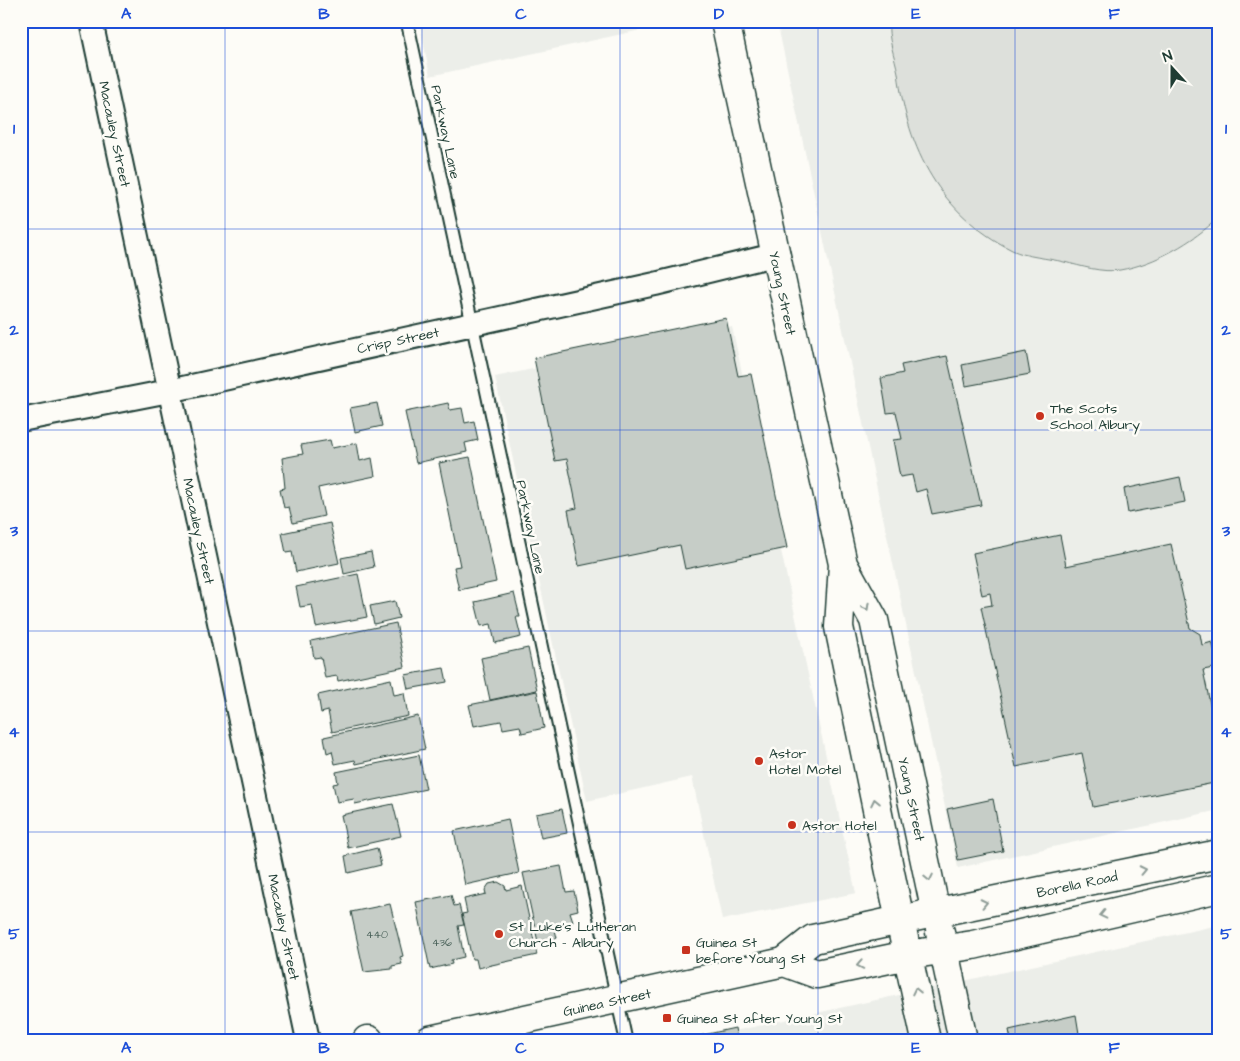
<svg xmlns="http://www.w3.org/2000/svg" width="1240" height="1061" font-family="'Architects Daughter',sans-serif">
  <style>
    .built { fill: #eceee9 }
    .green { fill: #dde0db; stroke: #7e8e88 }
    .building { fill: #c6cdc7; stroke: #1f3d34 }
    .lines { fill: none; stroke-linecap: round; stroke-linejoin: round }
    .service-casing { stroke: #1f3d34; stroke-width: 15 }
    .minor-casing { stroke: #1f3d34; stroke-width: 26 }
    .tertiary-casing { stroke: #1f3d34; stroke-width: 31 }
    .secondary-casing { stroke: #1f3d34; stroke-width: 31 }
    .primary-casing { stroke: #1f3d34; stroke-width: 31 }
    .service { stroke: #fdfcf7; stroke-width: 11 }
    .minor { stroke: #fdfcf7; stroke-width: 22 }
    .tertiary { stroke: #fdfcf7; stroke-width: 28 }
    .secondary { stroke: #fdfcf7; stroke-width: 28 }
    .primary { stroke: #fdfcf7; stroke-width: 28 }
    .oneway { stroke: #8e9c96 }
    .grid { fill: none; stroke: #1d4ed8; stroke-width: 1; stroke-opacity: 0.55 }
    .poi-dot { fill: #c8321e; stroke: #fdfcf7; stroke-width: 2 }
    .labels { text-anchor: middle; stroke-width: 5; stroke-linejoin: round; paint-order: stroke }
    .number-label { font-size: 11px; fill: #496159 }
    .street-label { font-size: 14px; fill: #1f3d34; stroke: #fdfcf7 }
    .poi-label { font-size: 14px; fill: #1f3d34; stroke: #fdfcf7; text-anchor: start }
    .neatline { fill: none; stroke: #1d4ed8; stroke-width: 2 }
    .grid-label { font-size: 16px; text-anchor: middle; font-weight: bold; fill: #1d4ed8 }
  </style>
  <rect width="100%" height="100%" fill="#fdfcf7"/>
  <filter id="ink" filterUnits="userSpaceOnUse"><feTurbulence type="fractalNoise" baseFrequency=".02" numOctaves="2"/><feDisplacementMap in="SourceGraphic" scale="10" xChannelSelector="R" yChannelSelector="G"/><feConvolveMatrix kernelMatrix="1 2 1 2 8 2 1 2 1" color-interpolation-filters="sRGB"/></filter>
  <g filter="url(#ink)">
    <path class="built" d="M 419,21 L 667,21 L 668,24 L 430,76 Z
      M 777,21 L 1219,21 L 1219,810 L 958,868 Z
      M 732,327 L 856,893 L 722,920 L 692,777 L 587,801 L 495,377 Z
      M 1219,925 L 1219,1040 L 693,1040 Z"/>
    <path class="green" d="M 889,21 L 1219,21 L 1219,217 C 1193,242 1155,264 1120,270 C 1102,273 1081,266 1064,262 C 1048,258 1026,257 1012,250 C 940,213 908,151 898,73 C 895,57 887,37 889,21 Z"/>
    <path class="building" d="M 726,318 L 738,376 L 751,374 L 787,548 L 685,569 L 680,545 L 579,566 L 568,510 L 577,508 L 567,459 L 555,461 L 534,358 Z
      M 1026,352 L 1030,374 L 966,386 L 962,365 Z
      M 947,356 L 981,505 L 932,514 L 926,489 L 916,492 L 912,475 L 900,477 L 893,440 L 902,439 L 896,412 L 887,413 L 881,378 L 903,373 L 901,365 Z
      M 377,403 L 382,426 L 355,432 L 350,408 Z
      M 448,403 L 450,410 L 462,408 L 465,423 L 474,421 L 478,440 L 465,443 L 467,452 L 416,463 L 405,412 Z
      M 330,440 L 332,448 L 357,443 L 360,461 L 372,458 L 375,476 L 318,488 L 324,516 L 293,523 L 289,507 L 284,508 L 280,489 L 285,488 L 282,458 L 303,454 L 301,445 Z
      M 470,457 L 496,582 L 459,590 L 454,567 L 460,566 L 439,463 Z
      M 1180,477 L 1185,502 L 1128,513 L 1124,489 Z
      M 330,523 L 339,563 L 296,572 L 292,552 L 286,553 L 282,533 Z
      M 1060,535 L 1066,566 L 1171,544 L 1190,628 L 1200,634 L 1202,645 L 1212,642 L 1219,667 L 1203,670 L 1219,747 L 1219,782 L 1093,807 L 1082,753 L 1016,767 L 981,607 L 992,605 L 990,593 L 982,595 L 973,553 Z
      M 371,552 L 374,567 L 344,574 L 341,558 Z
      M 358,574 L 367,617 L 316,627 L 312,605 L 300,607 L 296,587 Z
      M 514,593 L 520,617 L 516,617 L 521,637 L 495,643 L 491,624 L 481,626 L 475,602 Z
      M 395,601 L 399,618 L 374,624 L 370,606 Z
      M 396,623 L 405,667 L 338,681 L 337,676 L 325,678 L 321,657 L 314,658 L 311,641 Z
      M 528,648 L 537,690 L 490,700 L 481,658 Z
      M 444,668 L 447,682 L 408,689 L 405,675 Z
      M 391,679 L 394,695 L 404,693 L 408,716 L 332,732 L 328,711 L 321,713 L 318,695 Z
      M 537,691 L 544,728 L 522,733 L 520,726 L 503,729 L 501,721 L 474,726 L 469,705 Z
      M 418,716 L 425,749 L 356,764 L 355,760 L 335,764 L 332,751 L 327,753 L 324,737 Z
      M 419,755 L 426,789 L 355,804 L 354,799 L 337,802 L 333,784 L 338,783 L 336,772 Z
      M 993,799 L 1003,851 L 958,860 L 947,809 Z
      M 393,804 L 401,836 L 348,848 L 341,815 Z
      M 562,809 L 567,833 L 541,838 L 536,814 Z
      M 508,819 L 519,873 L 465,885 L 454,831 Z
      M 377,848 L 381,865 L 348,873 L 345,856 Z
      M 561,866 L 566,892 L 574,891 L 578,910 L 570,912 L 573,921 L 568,928 L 555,930 L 557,938 L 538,942 L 523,873 Z
      M 498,882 L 505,886 L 506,890 L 522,886 L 537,955 L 478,968 L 476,959 L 472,959 L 462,914 L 467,913 L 464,899 L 486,894 L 485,890 L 489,884 Z
      M 451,895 L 454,906 L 459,905 L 464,925 L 458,926 L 464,957 L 451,960 L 452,964 L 430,969 L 416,902 Z
      M 390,904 L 403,956 L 400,957 L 402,964 L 392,966 L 392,969 L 364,972 L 351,912 Z
      M 1076,1015 L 1080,1040 L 1011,1040 L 1009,1030 Z
      M 735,1028 L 737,1040 L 690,1040 L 690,1038 Z"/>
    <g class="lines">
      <g class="service-casing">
        <path id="service" d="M 407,21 L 626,1040"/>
      </g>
      <g class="minor-casing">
        <path id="minor" d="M 91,21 L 308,1040
          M 21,420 L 169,391 L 655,284 L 774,255"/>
      </g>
      <g class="tertiary-casing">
        <path id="tertiary" d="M 784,962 L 817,974 L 908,955
          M 367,1040 L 369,1040
          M 430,1040 L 784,962 L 813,939 L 900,920"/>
      </g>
      <g class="secondary-casing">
        <path id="secondary" d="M 725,21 L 843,564 L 839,627 L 900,920
          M 843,564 L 874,620 L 936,913"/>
      </g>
      <g class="primary-casing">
        <path id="primary" d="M 940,932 L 963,1040
          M 908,955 L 973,945 L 1219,888
          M 926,1040 L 900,920 L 1219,854"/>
      </g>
      <use href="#service" class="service"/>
      <use href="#minor" class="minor"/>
      <use href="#tertiary" class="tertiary"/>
      <use href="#secondary" class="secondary"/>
      <use href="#primary" class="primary"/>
    </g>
    <defs><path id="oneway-chevron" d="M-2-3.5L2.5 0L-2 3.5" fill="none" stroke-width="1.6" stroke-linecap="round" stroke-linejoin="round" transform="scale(1.25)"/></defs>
    <g class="oneway">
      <use href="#oneway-chevron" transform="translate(866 607) rotate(61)"/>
      <use href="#oneway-chevron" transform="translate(875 802) rotate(-102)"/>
      <use href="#oneway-chevron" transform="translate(1143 870) rotate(-12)"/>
      <use href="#oneway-chevron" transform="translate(929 878) rotate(78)"/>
      <use href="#oneway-chevron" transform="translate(984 903) rotate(-12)"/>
      <use href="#oneway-chevron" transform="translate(1103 915) rotate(167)"/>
      <use href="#oneway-chevron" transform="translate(860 965) rotate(169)"/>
      <use href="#oneway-chevron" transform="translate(916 991) rotate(-102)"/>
    </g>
  </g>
  <path class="grid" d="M 225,21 L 225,1040M 422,21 L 422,1040M 620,21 L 620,1040M 818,21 L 818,1040M 1015,21 L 1015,1040M 21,229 L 1219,229M 21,430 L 1219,430M 21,631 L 1219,631M 21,832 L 1219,832"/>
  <g class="poi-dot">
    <circle cx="1040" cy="416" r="5"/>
    <circle cx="759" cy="761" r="5"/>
    <circle cx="792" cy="825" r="5"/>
    <circle cx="499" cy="934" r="5"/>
    <rect x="681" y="945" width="10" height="10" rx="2.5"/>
    <rect x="662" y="1013" width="10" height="10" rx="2.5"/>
  </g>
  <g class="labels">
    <g class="number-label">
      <text x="377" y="938">440</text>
      <text x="442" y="946">436</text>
    </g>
    <g class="street-label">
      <text transform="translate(446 132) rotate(78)" y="5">Parkway Lane</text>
      <text transform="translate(115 134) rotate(78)" y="5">Macauley Street</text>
      <text transform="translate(783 293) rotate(78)" y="5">Young Street</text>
      <text transform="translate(398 340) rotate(-12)" y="5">Crisp Street</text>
      <text transform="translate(531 527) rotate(78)" y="5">Parkway Lane</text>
      <text transform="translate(199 531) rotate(78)" y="5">Macauley Street</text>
      <text transform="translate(912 799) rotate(78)" y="5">Young Street</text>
      <text transform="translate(1077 884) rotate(-12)" y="5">Borella Road</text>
      <text transform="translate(284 927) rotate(78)" y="5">Macauley Street</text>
      <text transform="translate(607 1002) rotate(-12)" y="5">Guinea Street</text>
    </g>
    <g class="poi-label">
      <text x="1050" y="413">The Scots<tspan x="1050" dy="16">School Albury</tspan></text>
      <text x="769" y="758">Astor<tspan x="769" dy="16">Hotel Motel</tspan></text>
      <text x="802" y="830">Astor Hotel</text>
      <text x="509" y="931">St Luke's Lutheran<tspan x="509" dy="16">Church - Albury</tspan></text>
      <text x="696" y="947">Guinea St<tspan x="696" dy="16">before Young St</tspan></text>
      <text x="677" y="1023">Guinea St after Young St</text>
    </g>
  </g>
  <rect width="1240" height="1061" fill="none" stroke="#fdfcf7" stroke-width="55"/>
  <g transform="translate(1172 68) rotate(339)" stroke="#fdfcf7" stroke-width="4" paint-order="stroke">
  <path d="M0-4L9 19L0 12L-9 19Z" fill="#1f3d34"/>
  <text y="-8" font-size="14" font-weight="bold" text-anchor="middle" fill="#1f3d34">N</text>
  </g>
  <rect x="28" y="28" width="1184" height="1006" class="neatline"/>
  <g class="grid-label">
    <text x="126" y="19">A</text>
    <text x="324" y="19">B</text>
    <text x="521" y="19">C</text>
    <text x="719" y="19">D</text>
    <text x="916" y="19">E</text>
    <text x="1114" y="19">F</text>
    <text x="14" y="134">1</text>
    <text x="1226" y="134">1</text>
    <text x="14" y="335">2</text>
    <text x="1226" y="335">2</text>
    <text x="14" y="536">3</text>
    <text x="1226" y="536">3</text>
    <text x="14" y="737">4</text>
    <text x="1226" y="737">4</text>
    <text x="14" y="939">5</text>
    <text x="1226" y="939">5</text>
    <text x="126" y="1053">A</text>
    <text x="324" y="1053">B</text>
    <text x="521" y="1053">C</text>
    <text x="719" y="1053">D</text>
    <text x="916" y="1053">E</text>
    <text x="1114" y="1053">F</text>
  </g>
</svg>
